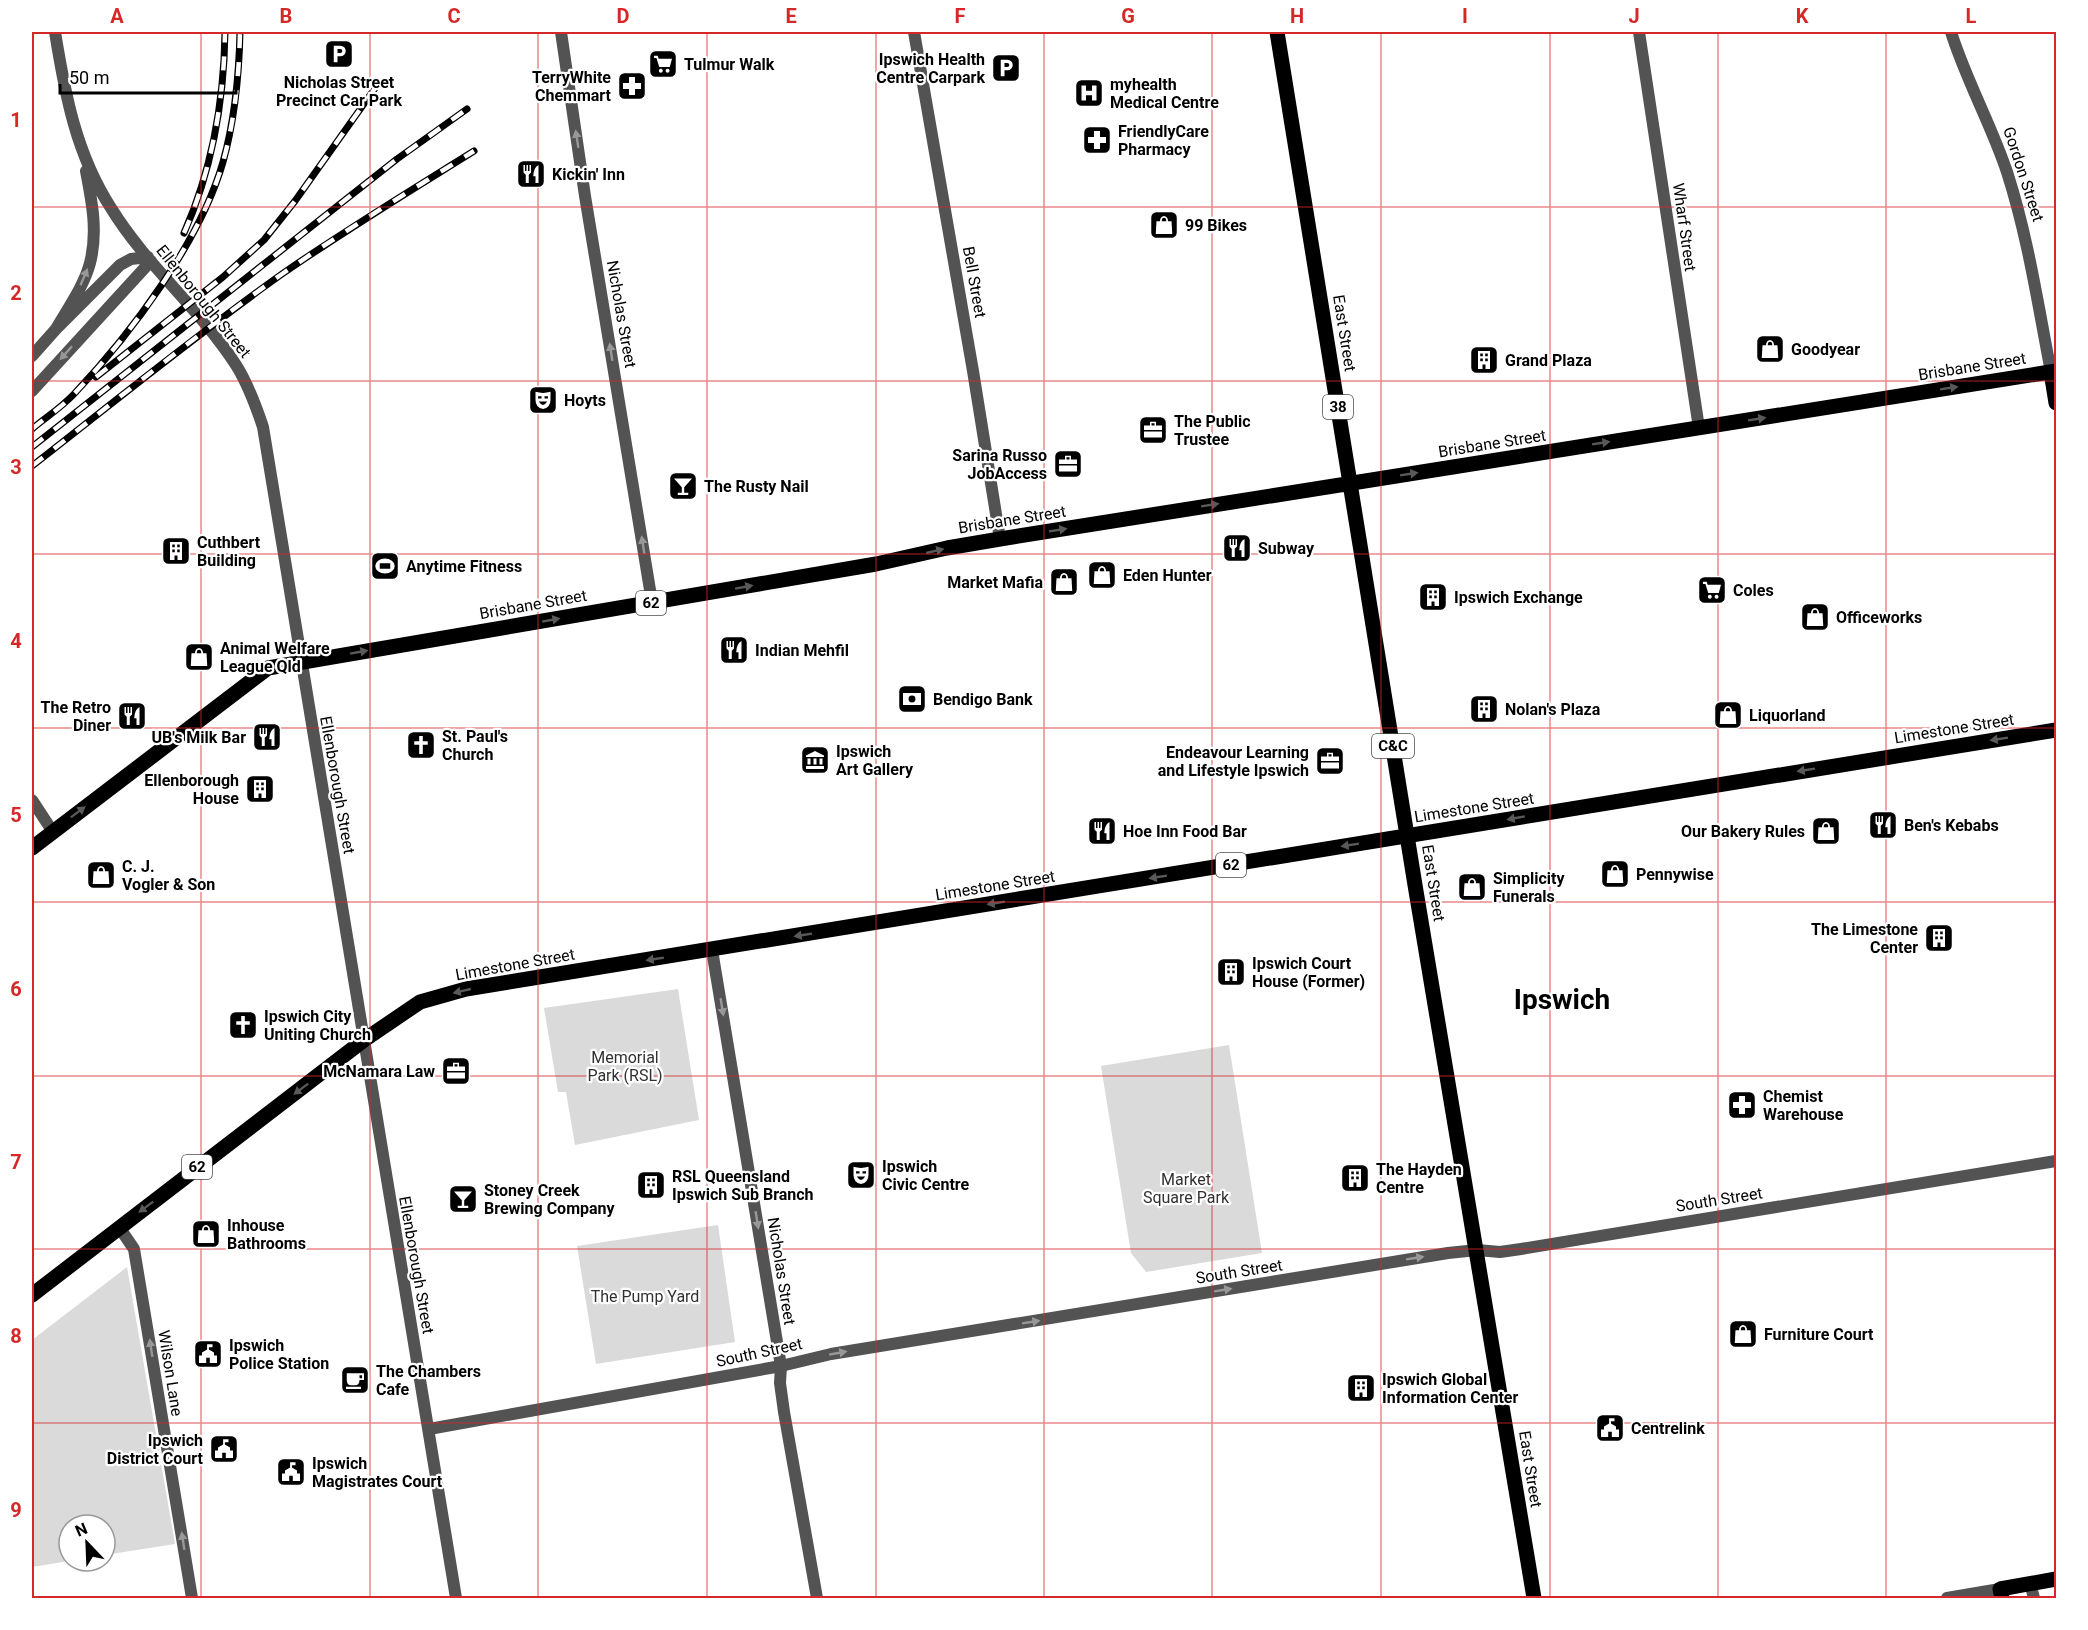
<svg xmlns="http://www.w3.org/2000/svg" width="2088" height="1630" font-family="Roboto,sans-serif">
  <style>
    .green { fill: #dadada }
    .lines { fill: none; stroke-linecap: round; stroke-linejoin: round }
    .minor { stroke: #535353; stroke-width: 12 }
    .tertiary { stroke: #535353; stroke-width: 12 }
    .primary { stroke: #000; stroke-width: 15 }
    .rail-casing { stroke: #000; stroke-width: 7 }
    .rail { stroke: #fff; stroke-width: 4.5; stroke-dasharray: 14; stroke-linecap: butt }
    .oneway { fill: #989898 }
    .oneway2 { fill: #595959 }
    .grid { fill: none; stroke: #d62828; stroke-width: 1.5; stroke-opacity: 0.55 }
    .labels { text-anchor: middle; stroke-width: 4.5; stroke-linejoin: round; paint-order: stroke }
    .shield { fill: #fff; stroke: #4c4c4c; stroke-width: 1.5 }
    .shield-label { font-size: 15px; font-weight: bold; fill: #000 }
    .poi-label { font-size: 16px; font-weight: bold; fill: #000; stroke: #fff; text-anchor: start }
    .street-label { font-size: 16px; fill: #000; stroke: #fff }
    .park-label { font-size: 16px; fill: #313131; stroke: #fff }
    .town-label { font-size: 28px; font-weight: bold; fill: #000; stroke: #fff }
    .neatline { fill: none; stroke: #d62828; stroke-width: 2 }
    .grid-label { font-size: 20px; text-anchor: middle; font-weight: bold; fill: #d62828 }
  </style>
  <rect width="100%" height="100%" fill="#fff"/>
  <path class="green" d="M 678,989 L 699,1120 L 575,1145 L 566,1092 L 558,1092 L 544,1008 Z
    M 1229,1045 L 1262,1253 L 1146,1272 L 1131,1253 L 1101,1066 Z
    M 718,1225 L 735,1342 L 596,1364 L 577,1246 Z
    M 127,1267 L 175,1544 L 105,1555 L 105,1525 L 69,1525 L 69,1561 L 32,1567 L 32,1340 Z"/>
  <g class="lines">
    <path class="minor" d="M 561,32 L 585,196 L 652,602
      M 914,32 L 973,371 L 1000,539
      M 1639,32 L 1699,428
      M 32,800 L 53,832
      M 712,950 L 781,1366 L 780,1383 L 784,1412 L 817,1598
      M 119,1227 L 134,1249 L 192,1598
      M 429,1429 L 781,1366 L 831,1354 L 1448,1253 L 1477,1250 L 1500,1252 L 1521,1249 L 2056,1161"/>
    <path class="tertiary" d="M 55,32 C 65,94 76,154 111,208 C 146,265 200,309 236,365 C 248,384 256,406 263,427 L 456,1598
      M 1951,32 C 1966,80 1991,124 2007,172 C 2028,237 2038,305 2051,372
      M 56,329 C 68,308 84,286 90,263 C 98,232 92,202 86,171
      M 32,356 L 56,329 L 120,265 L 131,259 L 148,257
      M 32,391 L 151,261
      M 2030,1583 L 2034,1598
      M 1947,1598 L 2000,1589"/>
    <path class="primary" d="M 1277,32 L 1415,885 L 1534,1598
      M 2051,372 L 2056,403
      M 32,848 L 268,668 L 876,564 L 947,548 L 1000,539 L 2056,371
      M 32,1295 L 364,1040 L 420,1002 L 466,989 L 2056,730
      M 2002,1598 L 2000,1589 L 2056,1579"/>
    <g class="rail-casing">
      <path id="rail" d="M 184,233 C 212,170 224,100 225,32
        M 96,377 L 223,277 L 264,240 L 295,201 L 378,84
        M 32,429 C 45,418 62,407 74,394 C 131,334 200,242 223,162 C 235,119 239,76 240,32
        M 32,447 L 397,159 L 467,109
        M 32,466 C 114,402 196,335 282,274 C 344,231 410,191 474,151"/>
    </g>
    <use href="#rail" class="rail"/>
  </g>
  <defs><path id="oneway-solid" d="M-6-.8H1V-3.2L6.5 0L1 3.2V.8H-6Z" transform="scale(1.5)"/></defs>
  <g class="oneway">
    <use href="#oneway-solid" transform="translate(577 139) rotate(-99)"/>
    <use href="#oneway-solid" transform="translate(84 277) rotate(-67)"/>
    <use href="#oneway-solid" transform="translate(611 352) rotate(-99)"/>
    <use href="#oneway-solid" transform="translate(66 353) rotate(132)"/>
    <use href="#oneway-solid" transform="translate(643 545) rotate(-99)"/>
    <use href="#oneway-solid" transform="translate(722 1007) rotate(81)"/>
    <use href="#oneway-solid" transform="translate(757 1220) rotate(81)"/>
    <use href="#oneway-solid" transform="translate(1415 1258) rotate(-9)"/>
    <use href="#oneway-solid" transform="translate(1223 1290) rotate(-9)"/>
    <use href="#oneway-solid" transform="translate(1031 1322) rotate(-9)"/>
    <use href="#oneway-solid" transform="translate(151 1348) rotate(-99)"/>
    <use href="#oneway-solid" transform="translate(838 1353) rotate(-10)"/>
    <use href="#oneway-solid" transform="translate(183 1541) rotate(-99)"/>
  </g>
  <g class="oneway2">
    <use href="#oneway-solid" transform="translate(1949 388) rotate(-9)"/>
    <use href="#oneway-solid" transform="translate(1757 419) rotate(-9)"/>
    <use href="#oneway-solid" transform="translate(1601 443) rotate(-9)"/>
    <use href="#oneway-solid" transform="translate(1409 474) rotate(-9)"/>
    <use href="#oneway-solid" transform="translate(1210 505) rotate(-9)"/>
    <use href="#oneway-solid" transform="translate(1058 530) rotate(-9)"/>
    <use href="#oneway-solid" transform="translate(935 551) rotate(-13)"/>
    <use href="#oneway-solid" transform="translate(744 587) rotate(-10)"/>
    <use href="#oneway-solid" transform="translate(551 620) rotate(-10)"/>
    <use href="#oneway-solid" transform="translate(359 652) rotate(-10)"/>
    <use href="#oneway-solid" transform="translate(1999 739) rotate(171)"/>
    <use href="#oneway-solid" transform="translate(1806 770) rotate(171)"/>
    <use href="#oneway-solid" transform="translate(78 812) rotate(-37)"/>
    <use href="#oneway-solid" transform="translate(1516 818) rotate(170)"/>
    <use href="#oneway-solid" transform="translate(1350 845) rotate(171)"/>
    <use href="#oneway-solid" transform="translate(1158 877) rotate(171)"/>
    <use href="#oneway-solid" transform="translate(996 903) rotate(171)"/>
    <use href="#oneway-solid" transform="translate(803 935) rotate(171)"/>
    <use href="#oneway-solid" transform="translate(655 959) rotate(171)"/>
    <use href="#oneway-solid" transform="translate(462 991) rotate(167)"/>
    <use href="#oneway-solid" transform="translate(301 1089) rotate(143)"/>
    <use href="#oneway-solid" transform="translate(146 1207) rotate(143)"/>
  </g>
  <path class="grid" d="M 201,32 L 201,1598M 370,32 L 370,1598M 538,32 L 538,1598M 707,32 L 707,1598M 876,32 L 876,1598M 1044,32 L 1044,1598M 1212,32 L 1212,1598M 1381,32 L 1381,1598M 1550,32 L 1550,1598M 1718,32 L 1718,1598M 1886,32 L 1886,1598M 32,207 L 2056,207M 32,381 L 2056,381M 32,554 L 2056,554M 32,728 L 2056,728M 32,902 L 2056,902M 32,1076 L 2056,1076M 32,1249 L 2056,1249M 32,1423 L 2056,1423"/>
  <defs>
    <g id="parking-square" transform="scale(1.5)"><rect x="-9" y="-9" width="18" height="18" rx="4" fill="#000" stroke="#fff"/><path d="M-3.5-5.5H1a3.5 3.5 0 0 1 0 7H-1V5.5H-3.5ZM-1-3.4V-.6H.8a1.4 1.4 0 0 0 0-2.8Z" fill="#fff"/></g>
    <g id="supermarket-square" transform="scale(1.5)"><rect x="-9" y="-9" width="18" height="18" rx="4" fill="#000" stroke="#fff"/><path d="M-6-5.5h2.5l.6 2H6L4.5 2H-2.5L-4.4-4H-6ZM-1.5 3.2a1.3 1.3 0 1 0 .1 0ZM3 3.2a1.3 1.3 0 1 0 .1 0Z" fill="#fff"/></g>
    <g id="pharmacy-square" transform="scale(1.5)"><rect x="-9" y="-9" width="18" height="18" rx="4" fill="#000" stroke="#fff"/><path d="M-2-6h4v4h4v4h-4v4h-4v-4h-4v-4h4Z" fill="#fff"/></g>
    <g id="hospital-square" transform="scale(1.5)"><rect x="-9" y="-9" width="18" height="18" rx="4" fill="#000" stroke="#fff"/><path d="M-5-5h3v3.5h4V-5h3V5h-3V1.5h-4V5h-3Z" fill="#fff"/></g>
    <g id="restaurant-square" transform="scale(1.5)"><rect x="-9" y="-9" width="18" height="18" rx="4" fill="#000" stroke="#fff"/><path d="M-5-6h1v4h1v-4h1v4h1v-4h1v5L-1.5 .5V6h-2V.5L-5-1ZM5-6V6H3V1.5H1.5Q1.5-4 5-6Z" fill="#fff"/></g>
    <g id="shop-square" transform="scale(1.5)"><rect x="-9" y="-9" width="18" height="18" rx="4" fill="#000" stroke="#fff"/><path d="M-5-2.5h2.3a2.7 3.5 0 0 1 5.4 0H5L5.5 6h-11ZM-1.5-2.5h3a1.5 2.3 0 0 0-3 0Z" fill="#fff"/></g>
    <g id="building-square" transform="scale(1.5)"><rect x="-9" y="-9" width="18" height="18" rx="4" fill="#000" stroke="#fff"/><path d="M-4-6H4V6H1V3H-1V6H-4ZM-2.5-4.3h1.7v1.8h-1.7ZM.8-4.3h1.7v1.8H.8ZM-2.5-1h1.7V.8h-1.7ZM.8-1h1.7V.8H.8Z" fill="#fff"/></g>
    <g id="theatre-square" transform="scale(1.5)"><rect x="-9" y="-9" width="18" height="18" rx="4" fill="#000" stroke="#fff"/><path d="M-5-5.5Q0-4 5-5.5V0Q5 5 0 6Q-5 5-5 0ZM-3.3-2.5H-1v1.5H-3.3ZM1-2.5H3.3v1.5H1ZM-2.8 1Q0 5.5 2.8 1Z" fill="#fff"/></g>
    <g id="office-square" transform="scale(1.5)"><rect x="-9" y="-9" width="18" height="18" rx="4" fill="#000" stroke="#fff"/><path d="M-6-3h4V-5.5h4V-3h4V5H-6ZM-1-4.5V-3h2v-1.5ZM-6 0V1H6V0Z" fill="#fff"/></g>
    <g id="bar-square" transform="scale(1.5)"><rect x="-9" y="-9" width="18" height="18" rx="4" fill="#000" stroke="#fff"/><path d="M-6-5H6L.8 .8V4.5H3.5V6h-7V4.5H-.8V.8Z" fill="#fff"/></g>
    <g id="stadium-square" transform="scale(1.5)"><rect x="-9" y="-9" width="18" height="18" rx="4" fill="#000" stroke="#fff"/><path d="M0-5a6.5 5 0 1 0 0 10a6.5 5 0 1 0 0-10ZM-3.5-1.8h7v3.6h-7Z" fill="#fff"/></g>
    <g id="bank-square" transform="scale(1.5)"><rect x="-9" y="-9" width="18" height="18" rx="4" fill="#000" stroke="#fff"/><path d="M-6-4H6V4H-6ZM0-2.3a2.3 2.3 0 1 0 0 4.6a2.3 2.3 0 1 0 0-4.6Z" fill="#fff"/></g>
    <g id="church-square" transform="scale(1.5)"><rect x="-9" y="-9" width="18" height="18" rx="4" fill="#000" stroke="#fff"/><path d="M-1.2-6h2.4v3.5h3.3v2.4h-3.3V6h-2.4V-.1h-3.3v-2.4h3.3Z" fill="#fff"/></g>
    <g id="museum-square" transform="scale(1.5)"><rect x="-9" y="-9" width="18" height="18" rx="4" fill="#000" stroke="#fff"/><path d="M0-6L6-3V-2H-6V-3ZM-5-1h2V3h-2ZM-1-1h2V3h-2ZM3-1h2V3H3ZM-6 4H6V6H-6Z" fill="#fff"/></g>
    <g id="civic-square" transform="scale(1.5)"><rect x="-9" y="-9" width="18" height="18" rx="4" fill="#000" stroke="#fff"/><path d="M-.6-6.5H3V-4.5H.6V-3L4-1V1h2V6H-6V1h2V-1L-.6-3ZM-1.2 2.5V6h2.4V2.5Z" fill="#fff"/></g>
    <g id="cafe-square" transform="scale(1.5)"><rect x="-9" y="-9" width="18" height="18" rx="4" fill="#000" stroke="#fff"/><path d="M-5.5-4.5H6V0H3Q3 3.5 0 3.5H-2.5Q-5.5 3.5-5.5 0ZM3-3.2v2h1.7v-2ZM-6 4.5H4V6H-6Z" fill="#fff"/></g>
  </defs>
  <g fill-rule="evenodd">
    <use href="#parking-square" x="339" y="54"/>
    <use href="#supermarket-square" x="663" y="64"/>
    <use href="#parking-square" x="1006" y="68"/>
    <use href="#pharmacy-square" x="632" y="86"/>
    <use href="#hospital-square" x="1089" y="93"/>
    <use href="#pharmacy-square" x="1097" y="140"/>
    <use href="#restaurant-square" x="531" y="174"/>
    <use href="#shop-square" x="1164" y="225"/>
    <use href="#shop-square" x="1770" y="349"/>
    <use href="#building-square" x="1484" y="360"/>
    <use href="#theatre-square" x="543" y="400"/>
    <use href="#office-square" x="1153" y="430"/>
    <use href="#office-square" x="1068" y="464"/>
    <use href="#bar-square" x="683" y="486"/>
    <use href="#restaurant-square" x="1237" y="548"/>
    <use href="#building-square" x="176" y="551"/>
    <use href="#stadium-square" x="385" y="566"/>
    <use href="#shop-square" x="1102" y="575"/>
    <use href="#shop-square" x="1064" y="582"/>
    <use href="#supermarket-square" x="1712" y="590"/>
    <use href="#building-square" x="1433" y="597"/>
    <use href="#shop-square" x="1815" y="617"/>
    <use href="#restaurant-square" x="734" y="650"/>
    <use href="#shop-square" x="199" y="657"/>
    <use href="#bank-square" x="912" y="699"/>
    <use href="#building-square" x="1484" y="709"/>
    <use href="#shop-square" x="1728" y="715"/>
    <use href="#restaurant-square" x="132" y="716"/>
    <use href="#restaurant-square" x="267" y="737"/>
    <use href="#church-square" x="421" y="745"/>
    <use href="#museum-square" x="815" y="760"/>
    <use href="#office-square" x="1330" y="761"/>
    <use href="#building-square" x="260" y="789"/>
    <use href="#restaurant-square" x="1883" y="825"/>
    <use href="#restaurant-square" x="1102" y="831"/>
    <use href="#shop-square" x="1826" y="831"/>
    <use href="#shop-square" x="1615" y="874"/>
    <use href="#shop-square" x="101" y="875"/>
    <use href="#shop-square" x="1472" y="887"/>
    <use href="#building-square" x="1939" y="938"/>
    <use href="#building-square" x="1231" y="972"/>
    <use href="#church-square" x="243" y="1025"/>
    <use href="#office-square" x="456" y="1071"/>
    <use href="#pharmacy-square" x="1742" y="1105"/>
    <use href="#theatre-square" x="861" y="1175"/>
    <use href="#building-square" x="1355" y="1178"/>
    <use href="#building-square" x="651" y="1185"/>
    <use href="#bar-square" x="463" y="1199"/>
    <use href="#shop-square" x="206" y="1234"/>
    <use href="#shop-square" x="1743" y="1334"/>
    <use href="#civic-square" x="208" y="1354"/>
    <use href="#cafe-square" x="355" y="1380"/>
    <use href="#building-square" x="1361" y="1388"/>
    <use href="#civic-square" x="1610" y="1428"/>
    <use href="#civic-square" x="224" y="1449"/>
    <use href="#civic-square" x="291" y="1472"/>
  </g>
  <g class="labels">
    <g class="shield">
      <rect x="1323" y="395" width="30" height="24" rx="4.5"/>
      <rect x="636" y="591" width="30" height="24" rx="4.5"/>
      <rect x="1372" y="734" width="42" height="24" rx="4.5"/>
      <rect x="1216" y="853" width="30" height="24" rx="4.5"/>
      <rect x="182" y="1155" width="30" height="24" rx="4.5"/>
    </g>
    <g class="shield-label">
      <text x="1338" y="412">38</text>
      <text x="651" y="608">62</text>
      <text x="1393" y="751">C&amp;C</text>
      <text x="1231" y="870">62</text>
      <text x="197" y="1172">62</text>
    </g>
    <g class="poi-label">
      <text x="985" y="65" text-anchor="end">Ipswich Health<tspan x="985" dy="18">Centre Carpark</tspan></text>
      <text x="684" y="70">Tulmur Walk</text>
      <text x="611" y="83" text-anchor="end">TerryWhite<tspan x="611" dy="18">Chemmart</tspan></text>
      <text x="339" y="88" text-anchor="middle">Nicholas Street<tspan x="339" dy="18">Precinct Car Park</tspan></text>
      <text x="1110" y="90">myhealth<tspan x="1110" dy="18">Medical Centre</tspan></text>
      <text x="1118" y="137">FriendlyCare<tspan x="1118" dy="18">Pharmacy</tspan></text>
      <text x="552" y="180">Kickin' Inn</text>
      <text x="1185" y="231">99 Bikes</text>
      <text x="1791" y="355">Goodyear</text>
      <text x="1505" y="366">Grand Plaza</text>
      <text x="564" y="406">Hoyts</text>
      <text x="1174" y="427">The Public<tspan x="1174" dy="18">Trustee</tspan></text>
      <text x="1047" y="461" text-anchor="end">Sarina Russo<tspan x="1047" dy="18">JobAccess</tspan></text>
      <text x="704" y="492">The Rusty Nail</text>
      <text x="197" y="548">Cuthbert<tspan x="197" dy="18">Building</tspan></text>
      <text x="1258" y="554">Subway</text>
      <text x="406" y="572">Anytime Fitness</text>
      <text x="1123" y="581">Eden Hunter</text>
      <text x="1043" y="588" text-anchor="end">Market Mafia</text>
      <text x="1733" y="596">Coles</text>
      <text x="1454" y="603">Ipswich Exchange</text>
      <text x="1836" y="623">Officeworks</text>
      <text x="220" y="654">Animal Welfare<tspan x="220" dy="18">League Qld</tspan></text>
      <text x="755" y="656">Indian Mehfil</text>
      <text x="933" y="705">Bendigo Bank</text>
      <text x="111" y="713" text-anchor="end">The Retro<tspan x="111" dy="18">Diner</tspan></text>
      <text x="1505" y="715">Nolan's Plaza</text>
      <text x="1749" y="721">Liquorland</text>
      <text x="442" y="742">St. Paul's<tspan x="442" dy="18">Church</tspan></text>
      <text x="246" y="743" text-anchor="end">UB's Milk Bar</text>
      <text x="836" y="757">Ipswich<tspan x="836" dy="18">Art Gallery</tspan></text>
      <text x="1309" y="758" text-anchor="end">Endeavour Learning<tspan x="1309" dy="18">and Lifestyle Ipswich</tspan></text>
      <text x="239" y="786" text-anchor="end">Ellenborough<tspan x="239" dy="18">House</tspan></text>
      <text x="1904" y="831">Ben's Kebabs</text>
      <text x="1123" y="837">Hoe Inn Food Bar</text>
      <text x="1805" y="837" text-anchor="end">Our Bakery Rules</text>
      <text x="122" y="872">C. J.<tspan x="122" dy="18">Vogler &amp; Son</tspan></text>
      <text x="1636" y="880">Pennywise</text>
      <text x="1493" y="884">Simplicity<tspan x="1493" dy="18">Funerals</tspan></text>
      <text x="1918" y="935" text-anchor="end">The Limestone<tspan x="1918" dy="18">Center</tspan></text>
      <text x="1252" y="969">Ipswich Court<tspan x="1252" dy="18">House (Former)</tspan></text>
      <text x="264" y="1022">Ipswich City<tspan x="264" dy="18">Uniting Church</tspan></text>
      <text x="435" y="1077" text-anchor="end">McNamara Law</text>
      <text x="1763" y="1102">Chemist<tspan x="1763" dy="18">Warehouse</tspan></text>
      <text x="882" y="1172">Ipswich<tspan x="882" dy="18">Civic Centre</tspan></text>
      <text x="1376" y="1175">The Hayden<tspan x="1376" dy="18">Centre</tspan></text>
      <text x="672" y="1182">RSL Queensland<tspan x="672" dy="18">Ipswich Sub Branch</tspan></text>
      <text x="484" y="1196">Stoney Creek<tspan x="484" dy="18">Brewing Company</tspan></text>
      <text x="227" y="1231">Inhouse<tspan x="227" dy="18">Bathrooms</tspan></text>
      <text x="1764" y="1340">Furniture Court</text>
      <text x="229" y="1351">Ipswich<tspan x="229" dy="18">Police Station</tspan></text>
      <text x="376" y="1377">The Chambers<tspan x="376" dy="18">Cafe</tspan></text>
      <text x="1382" y="1385">Ipswich Global<tspan x="1382" dy="18">Information Center</tspan></text>
      <text x="1631" y="1434">Centrelink</text>
      <text x="203" y="1446" text-anchor="end">Ipswich<tspan x="203" dy="18">District Court</tspan></text>
      <text x="312" y="1469">Ipswich<tspan x="312" dy="18">Magistrates Court</tspan></text>
    </g>
    <g class="street-label">
      <text transform="translate(2024 174) rotate(72)" y="6">Gordon Street</text>
      <text transform="translate(1685 227) rotate(82)" y="6">Wharf Street</text>
      <text transform="translate(975 282) rotate(80)" y="6">Bell Street</text>
      <text transform="translate(204 301) rotate(51)" y="6">Ellenborough Street</text>
      <text transform="translate(622 314) rotate(80)" y="6">Nicholas Street</text>
      <text transform="translate(1345 333) rotate(81)" y="6">East Street</text>
      <text transform="translate(1972 366) rotate(-9)" y="6">Brisbane Street</text>
      <text transform="translate(1492 443) rotate(-9)" y="6">Brisbane Street</text>
      <text transform="translate(1012 519) rotate(-9)" y="6">Brisbane Street</text>
      <text transform="translate(533 604) rotate(-10)" y="6">Brisbane Street</text>
      <text transform="translate(1954 728) rotate(-9)" y="6">Limestone Street</text>
      <text transform="translate(338 785) rotate(80)" y="6">Ellenborough Street</text>
      <text transform="translate(1474 807) rotate(-9)" y="6">Limestone Street</text>
      <text transform="translate(1434 883) rotate(81)" y="6">East Street</text>
      <text transform="translate(995 885) rotate(-9)" y="6">Limestone Street</text>
      <text transform="translate(515 964) rotate(-10)" y="6">Limestone Street</text>
      <text transform="translate(1719 1199) rotate(-9)" y="6">South Street</text>
      <text transform="translate(417 1265) rotate(80)" y="6">Ellenborough Street</text>
      <text transform="translate(782 1271) rotate(81)" y="6">Nicholas Street</text>
      <text transform="translate(1239 1271) rotate(-9)" y="6">South Street</text>
      <text transform="translate(759 1352) rotate(-12)" y="6">South Street</text>
      <text transform="translate(171 1373) rotate(81)" y="6">Wilson Lane</text>
      <text transform="translate(1531 1469) rotate(81)" y="6">East Street</text>
    </g>
    <g class="park-label">
      <text x="625" y="1063">Memorial<tspan x="625" dy="18">Park (RSL)</tspan></text>
      <text x="1186" y="1185">Market<tspan x="1186" dy="18">Square Park</tspan></text>
      <text x="645" y="1302">The Pump Yard</text>
    </g>
    <g class="town-label">
      <text x="1562" y="1009">Ipswich</text>
    </g>
  </g>
  <rect width="2088" height="1630" fill="none" stroke="#ffffff" stroke-width="66"/>
  <g transform="translate(87 1543) rotate(337)"><circle r="28" fill="#ffffff" stroke="#999999" stroke-width="1.5"/>
  <path d="M0-4.5L10 22L0 15L-10 22Z" fill="#000000"/>
  <text y="-9" font-size="16" font-weight="bold" text-anchor="middle" fill="#000000">N</text>
  </g>
  <path d="M60 84v9h176v-9" fill="none" stroke="#000000" stroke-width="3"/>
  <text x="69" y="84" font-size="18" fill="#000000" stroke="#ffffff" stroke-width="4.5" paint-order="stroke">50 m</text>
  <rect x="33" y="33" width="2022" height="1564" class="neatline"/>
  <g class="grid-label">
    <text x="117" y="23">A</text>
    <text x="286" y="23">B</text>
    <text x="454" y="23">C</text>
    <text x="623" y="23">D</text>
    <text x="791" y="23">E</text>
    <text x="960" y="23">F</text>
    <text x="1128" y="23">G</text>
    <text x="1297" y="23">H</text>
    <text x="1465" y="23">I</text>
    <text x="1634" y="23">J</text>
    <text x="1802" y="23">K</text>
    <text x="1971" y="23">L</text>
    <text x="16" y="127">1</text>
    <text x="16" y="300">2</text>
    <text x="16" y="474">3</text>
    <text x="16" y="648">4</text>
    <text x="16" y="822">5</text>
    <text x="16" y="996">6</text>
    <text x="16" y="1169">7</text>
    <text x="16" y="1343">8</text>
    <text x="16" y="1517">9</text>
  </g>
</svg>
